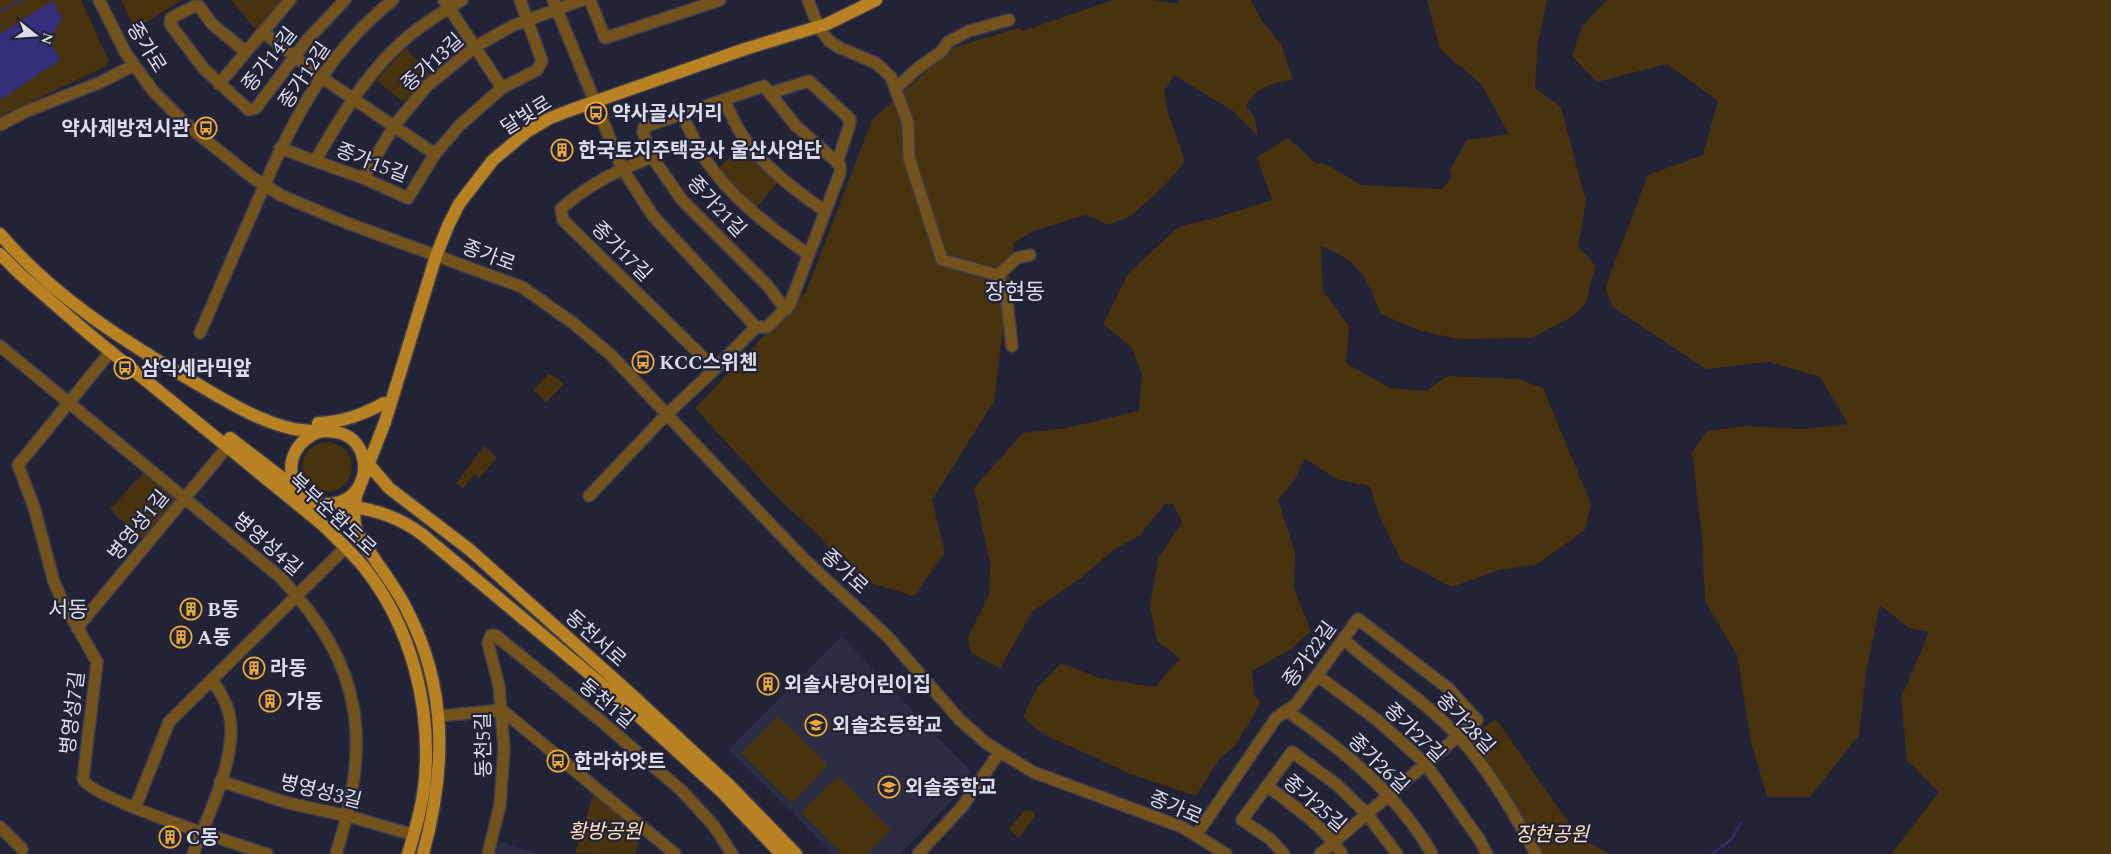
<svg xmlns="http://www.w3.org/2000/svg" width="2111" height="854" font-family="Spectral,'Noto Sans KR',serif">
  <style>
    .built { fill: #2b2d44 }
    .green { fill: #49320e }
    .water { fill: #332f7a }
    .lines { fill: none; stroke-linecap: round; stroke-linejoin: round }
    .stream { stroke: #332f7a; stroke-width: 2 }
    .minor-casing { stroke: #3c3d4f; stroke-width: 14 }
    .major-casing { stroke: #3c3d4f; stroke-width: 15 }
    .minor { stroke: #74521c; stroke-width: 11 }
    .major { stroke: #b88121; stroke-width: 12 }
    .labels { text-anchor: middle; stroke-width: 4.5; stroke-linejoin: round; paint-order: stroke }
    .street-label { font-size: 20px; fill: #dbdce9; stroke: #222336 }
    .poi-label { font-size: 20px; font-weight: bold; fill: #dbdce9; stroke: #222336; text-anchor: start }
    .park-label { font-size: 20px; font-style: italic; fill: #fde0b8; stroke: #222336 }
    .quarter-label { font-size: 22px; fill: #dbdce9; stroke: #222336 }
  </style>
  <rect width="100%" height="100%" fill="#222336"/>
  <path class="built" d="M 842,636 L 971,772 L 951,802 L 900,854 L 831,854 L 793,812 L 728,750 Z
    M 503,843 L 540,854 L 493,854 L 495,847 Z"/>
  <path class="green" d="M 0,0 L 81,0 L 109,61 L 106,66 L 0,117 Z
    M 121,0 L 181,0 L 135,30 Z
    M 231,0 L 283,0 L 258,32 Z
    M 1113,0 L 1154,0 L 1179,4 L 1178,0 L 1251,0 L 1262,21 L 1281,44 L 1293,80 C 1276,81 1251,89 1246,107 L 1254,116 L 1258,136 L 1233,111 L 1174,75 L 1164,91 L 1168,113 L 1185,161 L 1167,183 L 1131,216 L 1109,225 L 1086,215 L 1033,231 L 1014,243 L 994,401 L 932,500 L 945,553 L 914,596 L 870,583 L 840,559 L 812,529 L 777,497 L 695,408 L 806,292 L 872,120 L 952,48 L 1019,28 L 1023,31 Z
    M 1427,0 L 1547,0 L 1538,42 L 1535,88 L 1561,107 L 1586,202 L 1578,246 L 1595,265 L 1586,303 L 1573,316 L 1532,338 L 1457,339 L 1418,330 L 1381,314 C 1365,275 1362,263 1321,246 L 1323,291 L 1349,326 L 1346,363 L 1390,388 L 1427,391 L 1447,376 L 1518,379 L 1543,388 L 1591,504 L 1585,530 L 1536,565 L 1499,570 L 1452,587 L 1401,560 L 1379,515 L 1370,486 L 1339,480 L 1305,459 L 1292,483 L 1278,500 L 1295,552 L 1294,588 L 1311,631 L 1291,649 L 1252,671 L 1254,695 L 1261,702 L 1235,746 L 1220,758 L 1196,796 L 1133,775 L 1041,733 L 1023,717 L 1036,689 L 1061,663 L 1099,678 L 1155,687 L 1180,658 L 1157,641 L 1150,606 L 1158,559 L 1182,522 L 1173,504 L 1165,504 L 1140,535 L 1112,551 L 1082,577 L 1033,611 L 1000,668 L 971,653 L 968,637 L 989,595 L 990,562 L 974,488 L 1023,433 L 1066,428 L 1139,411 L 1142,373 L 1131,347 L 1103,324 L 1127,275 L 1178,227 L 1215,218 L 1272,200 L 1257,157 L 1288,138 L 1315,163 L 1326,164 L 1361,185 L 1442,189 L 1452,177 L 1450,169 L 1467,140 L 1509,134 L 1481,84 L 1440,49 Z
    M 1606,0 L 2111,0 L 2111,854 L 1891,854 L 1939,792 L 1907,761 L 1901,698 L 1929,632 L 1909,628 L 1880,605 L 1866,672 L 1859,735 L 1810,797 L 1767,797 L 1751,741 L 1737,655 L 1705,601 L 1702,536 L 1692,452 L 1707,431 L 1744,426 L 1804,429 L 1848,424 L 1820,377 L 1769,362 L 1706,369 L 1613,307 L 1605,288 L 1648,175 L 1703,155 L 1718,101 L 1667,64 L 1597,82 L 1572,56 L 1582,27 Z
    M 406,48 L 432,77 L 406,104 L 376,80 Z
    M 746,144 L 779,181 L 756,208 L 717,169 Z
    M 549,373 L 564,384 L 546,402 L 533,390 Z
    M302 467a25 25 0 1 1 50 0a25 25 0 1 1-50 0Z
    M 484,446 L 497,458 L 479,478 L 467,469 L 474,475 L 463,489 L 456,483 Z
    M 145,471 L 177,498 L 143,540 L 110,509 Z
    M 778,716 L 828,765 L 792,803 L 741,753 Z
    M 1496,719 L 1578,836 L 1609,854 L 1540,854 L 1466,740 Z
    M 838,776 L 891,830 L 867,854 L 842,854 L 801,812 Z
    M 594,792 L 638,829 L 641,836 L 635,854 L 575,853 Z
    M 1025,810 L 1033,811 L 1035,816 L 1019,838 L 1009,829 Z"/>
  <path class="water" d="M 52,1 L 62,17 L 50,42 L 60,60 L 0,100 L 0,34 Z"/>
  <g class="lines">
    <path class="stream" d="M 0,11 L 22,0
      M 1712,854 L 1732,839 L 1741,822"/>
    <g class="minor-casing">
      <path id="minor" d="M 99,0 L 125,52 L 153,91 L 187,125 L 253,178 L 282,196 L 347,223 L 522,287 L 573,323 L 611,355 L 758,511 L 807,562 L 887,636 L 959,719 L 986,743 L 1033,772 L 1182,827 L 1226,854
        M 444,0 L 502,88
        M 462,0 C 446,10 429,20 414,32 C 371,65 342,115 315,161 L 363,178 L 408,198 L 435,154 L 460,125 L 502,88 L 537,70 L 542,61 L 520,0
        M 553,0 L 622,168 L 653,216 L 756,327
        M 590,0 L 605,38 L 720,0
        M 808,0 L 818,26 L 829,41 L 840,48 L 876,63 L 891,77 L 908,123 L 909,158 L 942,260 L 998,275 L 1017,258 L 1030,255
        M 263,32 L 321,77 L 435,154
        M 246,52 L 212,24 L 199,6 L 195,6 L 171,18 L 170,24 L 204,69 L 249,110 L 256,108 L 308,39 L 345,0
        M 219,84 L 290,0
        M 895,89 L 918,68 L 942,51 L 948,42 L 969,31 L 1009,20
        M 770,93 L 809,81 L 850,119 L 849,127 L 837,163
        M 724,100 C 729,111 735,124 742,135 C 764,167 793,189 825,211
        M 682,115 C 690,130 696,145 705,159 C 731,198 771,228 809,255
        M 0,125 L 25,112 L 101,82 L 134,65
        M 280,148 L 315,161
        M 652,157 C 618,170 587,185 561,209 L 563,220 L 715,369
        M 363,178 L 394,126 L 427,86 L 475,47 L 512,26 L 582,0
        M 998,275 L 1007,301 L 1012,346
        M 756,327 L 767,327 L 790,304 L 840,173 L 840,165 L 796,126 L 764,86 L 644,127 L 643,132 L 652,157 L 682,200 L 767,285 L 786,310
        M 200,333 C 217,294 234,254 252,214 C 287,132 321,57 393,0
        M 0,346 L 280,577 C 364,666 372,740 336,854
        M 111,351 L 18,465 L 34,507 L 54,582 L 63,602 L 97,662 L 83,779 C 92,799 240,845 267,854
        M 589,496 L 666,415 L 715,369 L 756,327
        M 77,628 L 228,446
        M 1343,639 C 1380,672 1423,699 1458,736 C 1490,771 1513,812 1536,854
        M 1318,676 L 1377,720 L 1425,763 L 1479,839 L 1487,854
        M 1287,711 C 1343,750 1398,794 1432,854
        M 439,716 L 502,710 L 675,854
        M 220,781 L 288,803 L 348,816 L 414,835
        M 1267,786 C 1294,806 1323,826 1342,854
        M 135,808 L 169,722 L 346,547
        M 0,827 L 22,849
        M 1197,834 L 1276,718 L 1296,704 L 1358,619 L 1449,689 L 1477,720 L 1320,854
        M 193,854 C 208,815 241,751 228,710 C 225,699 218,689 212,679
        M 488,854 L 500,805 L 504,749 L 499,686 L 488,643 L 491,635 L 495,635 L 601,721 L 682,791 L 714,826 L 732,854
        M 918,854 L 962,807 L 999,753
        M 1284,854 L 1270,839 L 1242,820 L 1292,752 L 1336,784 L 1367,814 L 1397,854"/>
    </g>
    <g class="major-casing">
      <path id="major" d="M 0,234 C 52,295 120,339 189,379 C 211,392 234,407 258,417 C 272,423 287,429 302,430 C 319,433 338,427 353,440 C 373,459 365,497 336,503 C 291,514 270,449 321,431
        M 0,254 L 20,274 L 89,334 L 323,525 C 337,539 351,552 363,566 C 412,627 433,710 424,788 C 421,810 415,832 408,854
        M 318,423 C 343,422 362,415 384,403
        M 230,438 L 298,490
        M 365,460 L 389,488 L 470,550 L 631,694 L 729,785 L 796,854
        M 346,506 C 375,509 401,518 423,535 L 623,702 L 722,792 L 781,854
        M 423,854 C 446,770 448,689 407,610 C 393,581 371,558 356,529 C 353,518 354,508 356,496 L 385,422 L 436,256 L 448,226 L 459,204 L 493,160 L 528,131 L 548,119 L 568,111 L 745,49 L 827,24 L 876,0"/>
    </g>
    <use href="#minor" class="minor"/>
    <use href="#major" class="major"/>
  </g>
  <defs>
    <g id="bus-ring" transform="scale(1.125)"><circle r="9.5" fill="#222336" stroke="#eca93a" stroke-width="1.5"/><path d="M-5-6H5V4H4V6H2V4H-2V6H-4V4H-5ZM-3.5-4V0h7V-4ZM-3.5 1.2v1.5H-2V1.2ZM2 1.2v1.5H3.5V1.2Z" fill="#eca93a"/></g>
    <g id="building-ring" transform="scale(1.125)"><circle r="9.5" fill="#222336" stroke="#eca93a" stroke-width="1.5"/><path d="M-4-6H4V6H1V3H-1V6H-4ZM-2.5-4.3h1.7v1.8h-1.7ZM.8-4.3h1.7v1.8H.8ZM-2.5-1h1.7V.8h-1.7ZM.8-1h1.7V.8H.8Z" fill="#eca93a"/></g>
    <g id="school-ring" transform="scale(1.125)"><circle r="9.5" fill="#222336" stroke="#eca93a" stroke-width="1.5"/><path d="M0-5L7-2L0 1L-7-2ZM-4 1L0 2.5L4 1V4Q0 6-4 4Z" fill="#eca93a"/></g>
  </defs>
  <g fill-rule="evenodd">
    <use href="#bus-ring" x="596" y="113"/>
    <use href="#bus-ring" x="206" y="128"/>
    <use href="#building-ring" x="562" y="150"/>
    <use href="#bus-ring" x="643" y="362"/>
    <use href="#bus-ring" x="125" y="368"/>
    <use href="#building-ring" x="191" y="609"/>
    <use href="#building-ring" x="181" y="637"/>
    <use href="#building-ring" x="254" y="668"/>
    <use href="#building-ring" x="768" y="684"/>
    <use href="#building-ring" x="270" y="701"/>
    <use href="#school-ring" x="816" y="725"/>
    <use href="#bus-ring" x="558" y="761"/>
    <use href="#school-ring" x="889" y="787"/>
    <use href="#building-ring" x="170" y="837"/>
  </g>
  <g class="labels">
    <g class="street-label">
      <text transform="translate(147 47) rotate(58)" y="7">종가로</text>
      <text transform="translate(269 59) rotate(-52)" y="7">종가14길</text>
      <text transform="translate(432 62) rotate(-42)" y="7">종가13길</text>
      <text transform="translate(304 75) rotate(-56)" y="7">종가12길</text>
      <text transform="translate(526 115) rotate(-32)" y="7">달빛로</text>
      <text transform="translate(372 162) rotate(21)" y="7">종가15길</text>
      <text transform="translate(717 206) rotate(47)" y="7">종가21길</text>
      <text transform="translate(622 251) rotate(45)" y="7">종가17길</text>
      <text transform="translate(489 255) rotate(20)" y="7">종가로</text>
      <text transform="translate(333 514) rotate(43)" y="7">북부순환도로</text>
      <text transform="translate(138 525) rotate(-51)" y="7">병영성1길</text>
      <text transform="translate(268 544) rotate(41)" y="7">병영성4길</text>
      <text transform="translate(845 571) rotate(43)" y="7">종가로</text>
      <text transform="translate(596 638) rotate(42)" y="7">동천서로</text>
      <text transform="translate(1309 654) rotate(-54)" y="7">종가22길</text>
      <text transform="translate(607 703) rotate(40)" y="7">동천1길</text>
      <text transform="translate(72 713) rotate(-83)" y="7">병영성7길</text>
      <text transform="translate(1466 723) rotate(47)" y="7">종가28길</text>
      <text transform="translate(1415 732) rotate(44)" y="7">종가27길</text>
      <text transform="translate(483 745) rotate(-91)" y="7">동천5길</text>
      <text transform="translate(1379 763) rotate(44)" y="7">종가26길</text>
      <text transform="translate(321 791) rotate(14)" y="7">병영성3길</text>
      <text transform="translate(1315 803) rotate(41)" y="7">종가25길</text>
      <text transform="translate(1176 807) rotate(23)" y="7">종가로</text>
    </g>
    <g class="poi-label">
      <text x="612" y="120">약사골사거리</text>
      <text x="190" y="135" text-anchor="end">약사제방전시관</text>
      <text x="578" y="157">한국토지주택공사 울산사업단</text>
      <text x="659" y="369">KCC스위첸</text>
      <text x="141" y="375">삼익세라믹앞</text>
      <text x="207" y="616">B동</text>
      <text x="197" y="644">A동</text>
      <text x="270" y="675">라동</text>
      <text x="784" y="691">외솔사랑어린이집</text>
      <text x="286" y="708">가동</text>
      <text x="832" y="732">외솔초등학교</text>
      <text x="574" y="768">한라하얏트</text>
      <text x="905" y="794">외솔중학교</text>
      <text x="186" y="844">C동</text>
    </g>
    <g class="park-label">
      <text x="605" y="838">황방공원</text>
      <text x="1552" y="841">장현공원</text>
    </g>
    <g class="quarter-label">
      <text x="1015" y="299">장현동</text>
      <text x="68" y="617">서동</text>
    </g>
  </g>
  <g transform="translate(35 35) rotate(107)" stroke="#222336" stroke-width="4" paint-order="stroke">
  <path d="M0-4L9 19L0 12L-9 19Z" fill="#dbdce9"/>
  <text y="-8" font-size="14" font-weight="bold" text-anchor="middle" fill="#dbdce9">N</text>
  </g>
</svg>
